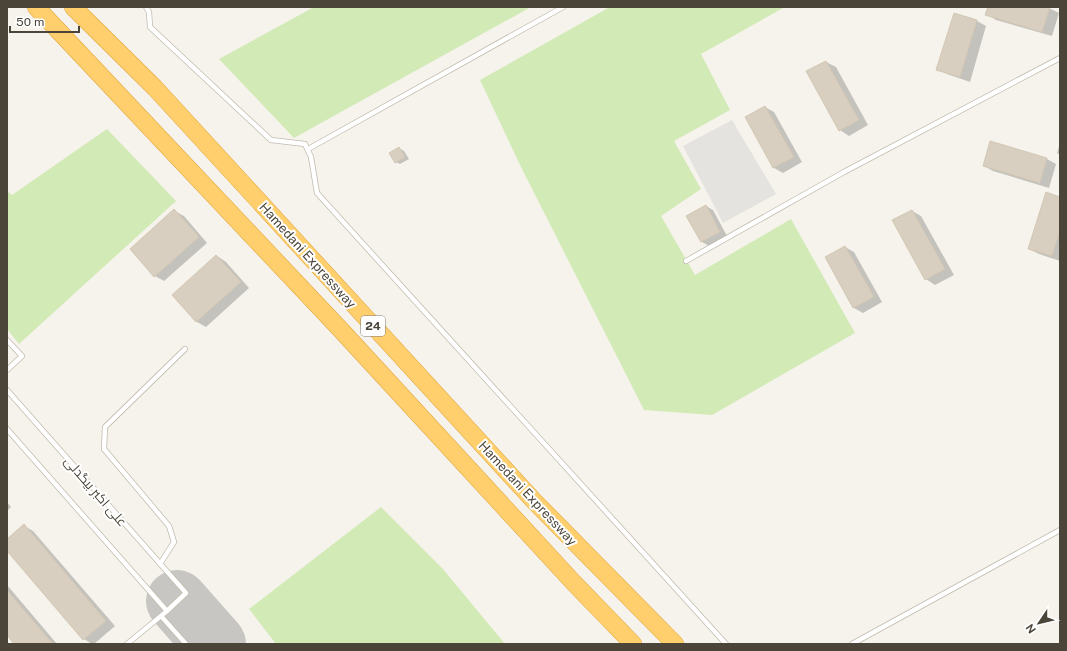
<svg xmlns="http://www.w3.org/2000/svg" width="1067" height="651" font-family="'Public Sans',Cairo,sans-serif">
  <style>
    .green { fill: #d2eab5 }
    .parking { fill: #e5e3e0 }
    .shadow { fill: #0003 }
    .lines { fill: none; stroke-linecap: round; stroke-linejoin: round }
    .runway { stroke: #c8c6c3; stroke-width: 62 }
    .building { fill: #d8cfc1; stroke: #d3c7b4 }
    .lane-casing { stroke: #c2bbae; stroke-width: 6 }
    .highway-casing { stroke: #e0a43c; stroke-width: 18 }
    .lane { stroke: #fff; stroke-width: 4.5 }
    .highway { stroke: #ffcf6e; stroke-width: 17 }
    .labels { text-anchor: middle; stroke-width: 4; stroke-linejoin: round; paint-order: stroke }
    .shield { fill: #fff; stroke: #817c74; stroke-width: 1 }
    .shield-label { font-size: 12px; font-weight: bold; fill: #4b4439 }
    .street-label { font-size: 13px; fill: #4b4439; stroke: #fff }
  </style>
  <rect width="100%" height="100%" fill="#f6f3ec"/>
  <path class="green" d="M 314,7 L 531,7 L 294,138 L 219,59 Z
    M 610,7 L 785,7 L 701,54 L 730,110 L 674,141 L 701,189 L 661,216 L 695,275 L 791,219 L 855,333 L 712,415 L 644,410 L 521,167 L 480,80 Z
    M 107,129 L 176,201 L 19,344 L 7,329 L 7,191 L 12,195 Z
    M 381,507 L 443,569 L 505,644 L 276,644 L 249,609 Z"/>
  <path class="parking" d="M 732,120 L 776,194 L 723,223 L 683,146 Z"/>
  <path class="shadow" d="M 989,7 L 1047,7 L 1059,13 L 1052,36 L 996,20 L 987,14 Z
    M 954,14 L 977,21 L 986,26 L 970,82 L 947,74 L 937,69 Z
    M 826,62 L 836,67 L 868,125 L 849,136 L 840,130 L 807,72 Z
    M 765,107 L 774,112 L 802,162 L 783,173 L 774,168 L 746,118 Z
    M 1060,143 L 1060,155 L 1057,153 Z
    M 399,148 L 404,151 L 409,159 L 400,164 L 396,162 Z
    M 1047,159 L 1056,164 L 1049,188 L 993,171 L 984,166 Z
    M 1060,198 L 1060,261 L 1039,254 L 1029,249 Z
    M 706,206 L 713,210 L 727,236 L 709,246 L 702,242 Z
    M 174,211 L 184,216 L 207,243 L 164,281 L 155,276 Z
    M 912,211 L 921,216 L 954,275 L 935,285 L 926,279 Z
    M 845,247 L 854,252 L 882,302 L 863,313 L 854,308 L 826,258 Z
    M 217,256 L 226,262 L 249,288 L 206,327 L 197,322 L 173,295 Z
    M 7,502 L 11,507 L 7,511 Z
    M 24,526 L 33,531 L 115,626 L 94,644 L 92,644 L 84,639 L 7,549 L 7,540 Z
    M 7,585 L 57,644 L 16,644 L 7,634 Z"/>
  <g class="lines">
    <path class="runway" d="M 177,601 L 215,644"/>
  </g>
  <path class="building" d="M 988,7 L 1050,7 L 1042,32 L 985,15 Z
    M 954,13 L 977,20 L 960,77 L 936,70 Z
    M 826,61 L 859,120 L 839,131 L 806,71 Z
    M 765,106 L 794,157 L 773,168 L 745,117 Z
    M 990,141 L 1047,158 L 1040,183 L 983,166 Z
    M 399,147 L 405,157 L 395,163 L 389,153 Z
    M 1046,192 L 1060,197 L 1060,230 L 1052,256 L 1028,249 Z
    M 706,205 L 720,232 L 701,242 L 686,216 Z
    M 174,209 L 199,237 L 154,277 L 130,249 Z
    M 912,210 L 945,269 L 925,280 L 892,220 Z
    M 845,246 L 874,297 L 853,308 L 825,257 Z
    M 216,255 L 241,282 L 196,322 L 172,295 Z
    M 24,524 L 106,621 L 83,640 L 7,551 L 7,539 Z
    M 7,590 L 53,644 L 14,644 L 7,635 Z"/>
  <g class="lines">
    <g class="lane-casing">
      <path id="lane" d="M 146,7 L 149,12 L 150,27 L 271,140 L 305,144 L 311,157 L 317,193 L 726,644
        M 310,148 L 563,7
        M 686,261 L 844,172 L 1060,58
        M 7,340 L 22,356 L 7,370
        M 7,390 L 186,593 L 167,611 L 127,644
        M 7,429 L 167,611
        M 160,564 L 174,542 L 169,526 L 104,449 L 105,427 L 185,349
        M 161,616 L 186,644
        M 852,644 L 1060,530"/>
    </g>
    <g class="highway-casing">
      <path id="highway" d="M 36,7 L 340,329 L 573,582 L 633,644
        M 73,7 L 155,88 L 534,501 L 675,644"/>
    </g>
    <use href="#lane" class="lane"/>
    <use href="#highway" class="highway"/>
  </g>
  <g class="labels">
    <rect class="shield" x="361" y="316" width="24" height="20" rx="3"/>
    <g class="shield-label">
      <text x="373" y="330">24</text>
    </g>
    <g class="street-label">
      <text transform="translate(308 255) rotate(48)" y="5">Hamedani Expressway</text>
      <text transform="translate(96 491) rotate(49)" y="5">علی اکبر بیگدلی</text>
      <text transform="translate(528 493) rotate(47)" y="5">Hamedani Expressway</text>
    </g>
  </g>
  <rect width="1067" height="651" fill="none" stroke="#4b4439" stroke-width="16"/>
  <g transform="translate(1039 623) rotate(235)" stroke="#ffffff" stroke-width="3" paint-order="stroke">
  <path d="M0-3L7 15L0 10L-7 15Z" fill="#4b4439"/>
  <text y="-6" font-size="11" font-weight="bold" text-anchor="middle" fill="#4b4439">N</text>
  </g>
  <path d="M10 26v6h69v-6" fill="none" stroke="#4b4439" stroke-width="2"/>
  <text x="16" y="26" font-size="12" fill="#4b4439" stroke="#ffffff" stroke-width="3" paint-order="stroke">50 m</text>
</svg>
